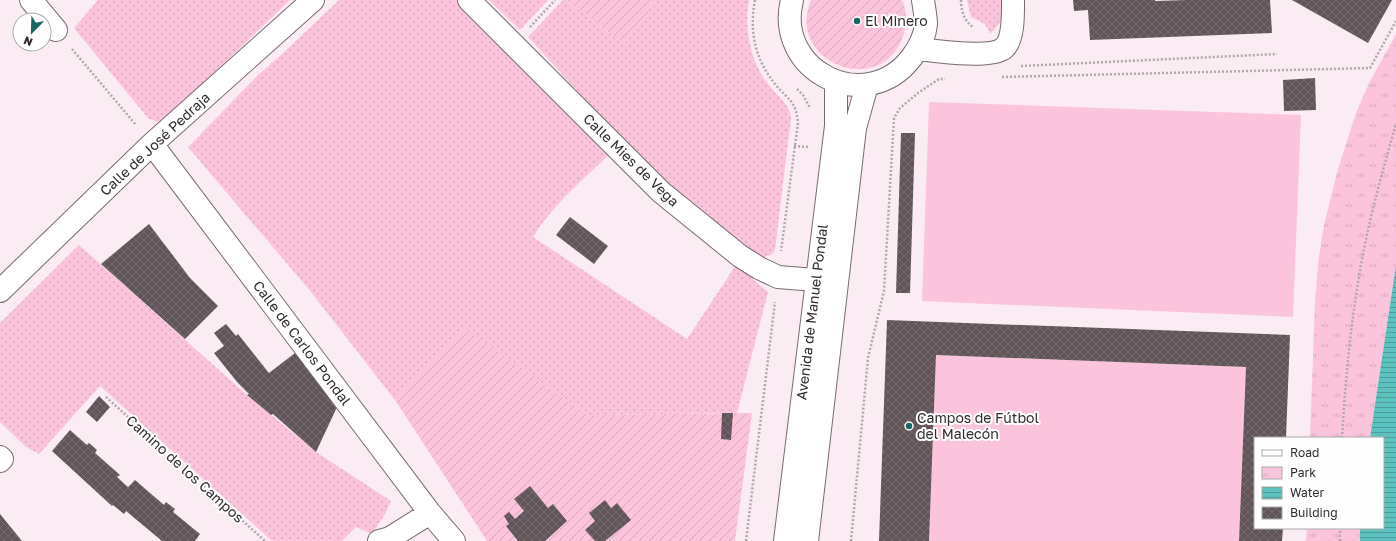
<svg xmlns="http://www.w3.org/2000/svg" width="1396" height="541" font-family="'Golos Text',sans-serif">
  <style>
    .grass { fill: url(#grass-dots) }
    .park { fill: url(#park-tufts) }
    .garden { fill: url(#garden-furrows) }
    .pitch { fill: #fcc4dc }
    .water { fill: url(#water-rules) }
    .building { fill: url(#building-cross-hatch) }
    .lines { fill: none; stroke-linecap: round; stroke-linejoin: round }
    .street-casing { stroke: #776b6f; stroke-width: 24 }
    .primary-casing { stroke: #776b6f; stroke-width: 24 }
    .path { stroke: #b1a7ab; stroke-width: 2.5; stroke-dasharray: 2 2; stroke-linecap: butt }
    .street { stroke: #fff; stroke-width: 22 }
    .primary { stroke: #fff; stroke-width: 22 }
    .poi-dot { fill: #176564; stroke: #fefefe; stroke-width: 1.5 }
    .labels { text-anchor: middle; stroke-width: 4; stroke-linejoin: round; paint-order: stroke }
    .poi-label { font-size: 14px; fill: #2f2a2c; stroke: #fefefe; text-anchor: start }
    .street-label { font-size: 14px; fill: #2f2a2c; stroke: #fefefe }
  </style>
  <defs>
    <pattern id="grass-dots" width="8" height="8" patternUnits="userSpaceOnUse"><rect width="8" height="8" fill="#fcc4dc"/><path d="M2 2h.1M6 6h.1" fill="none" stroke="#d8a9bd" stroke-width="1.8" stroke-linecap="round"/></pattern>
    <pattern id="park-tufts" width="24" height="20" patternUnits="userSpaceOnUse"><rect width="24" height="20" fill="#fcc4dc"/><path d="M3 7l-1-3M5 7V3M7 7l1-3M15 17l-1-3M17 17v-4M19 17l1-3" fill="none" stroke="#d8a9bd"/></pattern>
    <pattern id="garden-furrows" width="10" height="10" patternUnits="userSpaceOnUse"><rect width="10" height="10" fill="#fcc4dc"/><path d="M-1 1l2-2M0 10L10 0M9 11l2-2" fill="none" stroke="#d8a9bd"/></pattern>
    <pattern id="water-rules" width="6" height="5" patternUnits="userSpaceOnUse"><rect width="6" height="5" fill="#5bc2c0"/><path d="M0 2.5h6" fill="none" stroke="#4c9e9c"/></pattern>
    <pattern id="building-cross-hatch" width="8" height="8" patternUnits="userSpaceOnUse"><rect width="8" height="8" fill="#61555a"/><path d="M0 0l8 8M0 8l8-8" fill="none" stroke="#746a6e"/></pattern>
  </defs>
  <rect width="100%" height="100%" fill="#faecf2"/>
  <path class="grass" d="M 98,0 L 290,0 L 164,121 L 157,122 L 148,118 L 74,28 Z
    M 339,0 L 457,0 L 608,156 C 581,181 553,205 533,237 L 687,339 L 736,265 L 768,292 L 737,413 L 587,415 L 466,329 L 395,400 L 311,292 L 188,147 L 258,75 L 281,55 Z
    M 489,0 L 548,0 L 520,30 Z
    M 563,0 L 565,0 L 624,44 L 658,0 L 749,0 C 744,29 750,62 769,85 C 777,96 790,104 791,118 L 775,250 L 771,255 L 766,256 L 764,263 L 755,260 L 629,151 L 595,110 L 528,37 Z
    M 967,0 L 1007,0 L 1002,20 L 991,33 L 990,33 L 985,24 L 971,17 Z
    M 79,245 L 247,395 L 316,452 L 391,501 L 385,514 L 372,534 L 356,527 L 342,541 L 272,541 L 100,386 L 39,454 L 26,447 L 0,422 L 0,323 Z"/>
  <path class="park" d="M 1396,34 L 1396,265 L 1370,438 L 1310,438 L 1315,303 L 1318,263 L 1324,225 L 1338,169 L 1356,113 L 1370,81 Z
    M 1307,528 L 1360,528 L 1360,541 L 1306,541 Z"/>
  <path class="garden" d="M 565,0 L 658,0 L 624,44 Z
    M 811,0 L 902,0 C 908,12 907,27 902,39 C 878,99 785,61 811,0 Z
    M 466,328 L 587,415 L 752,413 L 735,541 L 487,541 L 395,400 Z"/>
  <path class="pitch" d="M 929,102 L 1301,115 L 1293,317 L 922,301 Z
    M 936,355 L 1246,367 L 1239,541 L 929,541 Z"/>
  <path class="water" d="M 1396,265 L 1396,541 L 1360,541 L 1360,528 L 1383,528 L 1383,438 L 1370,438 Z"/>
  <path class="building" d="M 1073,0 L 1155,0 L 1155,1 L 1187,0 L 1270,0 L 1272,33 L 1090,40 L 1088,10 L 1074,11 Z
    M 1292,0 L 1392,0 L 1368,43 Z
    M 1315,78 L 1316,110 L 1284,111 L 1283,80 Z
    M 901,133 L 915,133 L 910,293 L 896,293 Z
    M 570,217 L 608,246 L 594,264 L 556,235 Z
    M 149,224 L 190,278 L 218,306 L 185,339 L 101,264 Z
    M 887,320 L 1290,335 L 1286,438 L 1255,438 L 1255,528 L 1283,528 L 1282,541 L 1239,541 L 1246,367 L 936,355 L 929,541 L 879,541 Z
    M 226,324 L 236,336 L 238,334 L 269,373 L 295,353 L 337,407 L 316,452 L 273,414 L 271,415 L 247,395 L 249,394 L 237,382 L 214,353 L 224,346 L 214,333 Z
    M 99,396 L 110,407 L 97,422 L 86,412 Z
    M 722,413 L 733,413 L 731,440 L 721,439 Z
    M 70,430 L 87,445 L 89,443 L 97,450 L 95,453 L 120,475 L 117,477 L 128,487 L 135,480 L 164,505 L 166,502 L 175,509 L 173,512 L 200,534 L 195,541 L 162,541 L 126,511 L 124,514 L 113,505 L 112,506 L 52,451 Z
    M 530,486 L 548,508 L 553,504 L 567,521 L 545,541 L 518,541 L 506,526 L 509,524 L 504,516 L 509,512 L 515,519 L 524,511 L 514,499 Z
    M 605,500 L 611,508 L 617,503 L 631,520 L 605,541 L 595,541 L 585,530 L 595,521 L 589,513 Z
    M 0,514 L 22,541 L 0,541 Z"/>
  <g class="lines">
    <g class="street-casing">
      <path id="street" d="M 31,0 L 56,30
        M 469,0 L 661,192 L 740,256 L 759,268 L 778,277 L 816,280
        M 918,49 C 936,51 991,59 1004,48 C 1014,39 1013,12 1013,0
        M 152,144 L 430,513 L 454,541
        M 0,291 L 152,144 L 313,0
        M 0,457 L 2,459 L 0,461
        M 379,541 L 390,538 L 430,513"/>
    </g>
    <g class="primary-casing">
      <path id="primary" d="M 792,0 C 774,72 867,117 912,57 C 918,49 925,36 926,24 C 926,17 924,8 923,0
        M 785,541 L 836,126 L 836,82
        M 807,541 L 855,128 L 867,85"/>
    </g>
    <path class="path" d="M 755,0 C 749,32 755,59 775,84 C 788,100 796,100 798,123 L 781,251
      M 961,0 C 961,10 964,21 973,27
      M 530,27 L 555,0
      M 72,49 L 136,125
      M 1021,66 L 1277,54
      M 1002,77 L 1370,68 L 1396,21
      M 797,89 L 803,95 L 810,108
      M 794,146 L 808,147
      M 106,397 L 265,541
      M 1342,438 C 1345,388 1349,339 1357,289 C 1365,233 1381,177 1396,123
      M 746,541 L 775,302
      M 851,541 L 868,358 L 884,291 L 894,118 L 900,108 L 918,93 L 939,79 L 945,79
      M 1340,541 L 1340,528"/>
    <use href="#street" class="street"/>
    <use href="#primary" class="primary"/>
  </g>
  <g class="poi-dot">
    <circle cx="857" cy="21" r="4"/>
    <circle cx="909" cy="426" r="4"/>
  </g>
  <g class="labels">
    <g class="poi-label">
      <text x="865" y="26">El Minero</text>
      <text x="917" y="423">Campos de Fútbol<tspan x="917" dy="16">del Malecón</tspan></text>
    </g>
    <g class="street-label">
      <text transform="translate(155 144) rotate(-43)" y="5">Calle de José Pedraja</text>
      <text transform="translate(631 160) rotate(44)" y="5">Calle Mies de Vega</text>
      <text transform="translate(812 312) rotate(-83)" y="5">Avenida de Manuel Pondal</text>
      <text transform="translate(302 343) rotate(53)" y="5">Calle de Carlos Pondal</text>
      <text transform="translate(185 469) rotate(42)" y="5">Camino de los Campos</text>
    </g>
  </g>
  <rect x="1254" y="437" width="130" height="92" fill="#fefefe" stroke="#aba9aa"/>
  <rect x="1262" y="450" width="20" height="6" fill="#ffffff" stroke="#aba9aa"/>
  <text x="1290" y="457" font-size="12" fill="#2f2a2c">Road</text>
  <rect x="1262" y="467" width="20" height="12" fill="url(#park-tufts)" stroke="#aba9aa"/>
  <text x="1290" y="477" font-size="12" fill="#2f2a2c">Park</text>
  <rect x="1262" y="487" width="20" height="12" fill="url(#water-rules)" stroke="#aba9aa"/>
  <text x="1290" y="497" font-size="12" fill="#2f2a2c">Water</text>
  <rect x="1262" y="507" width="20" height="12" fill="url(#building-cross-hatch)" stroke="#aba9aa"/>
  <text x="1290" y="517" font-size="12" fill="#2f2a2c">Building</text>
  <g transform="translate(32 32) rotate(203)"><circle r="19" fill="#fefefe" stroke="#aba9aa"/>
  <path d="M0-3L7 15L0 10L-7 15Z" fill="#176564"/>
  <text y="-6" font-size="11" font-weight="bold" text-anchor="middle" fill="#2f2a2c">N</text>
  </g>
</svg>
